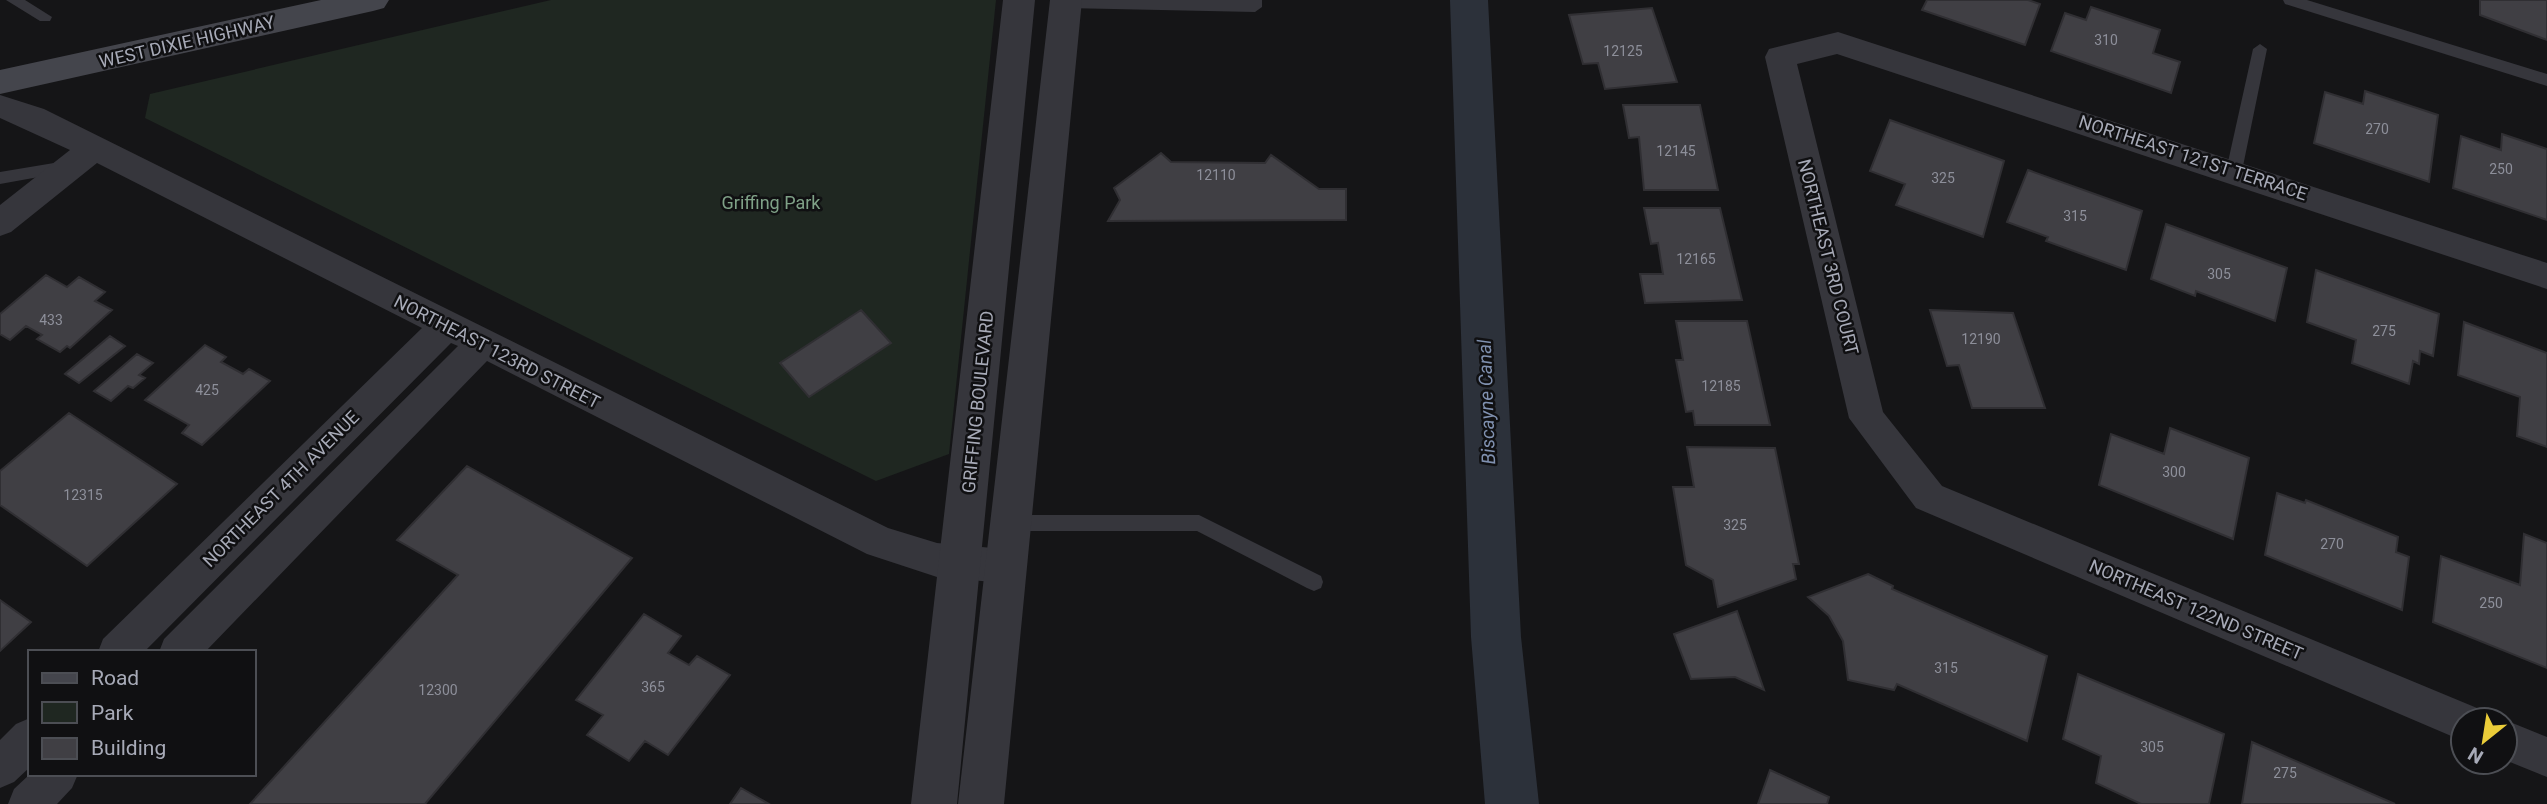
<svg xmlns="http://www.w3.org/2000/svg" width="2547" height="804" font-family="Roboto,sans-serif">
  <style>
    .green { fill: #1f2721 }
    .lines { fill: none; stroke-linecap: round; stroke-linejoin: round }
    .canal { fill: #2c313a; fill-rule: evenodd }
    .building { fill: #403f44; stroke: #302f33; stroke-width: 2 }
    .service { fill: #36363c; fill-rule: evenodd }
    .minor { fill: #36363c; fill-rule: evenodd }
    .tertiary { fill: #36363c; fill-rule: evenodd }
    .secondary { fill: #44454c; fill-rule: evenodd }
    .labels { text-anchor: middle; stroke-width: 5; stroke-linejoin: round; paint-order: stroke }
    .number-label { font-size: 14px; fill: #8d8f9a }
    .street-label { font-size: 18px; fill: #a7aab7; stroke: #101012 }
    .park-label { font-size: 18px; fill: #7fa187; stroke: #101012 }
    .water-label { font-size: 19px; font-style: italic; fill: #8091b0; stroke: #101012 }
  </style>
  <rect width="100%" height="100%" fill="#151517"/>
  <path class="green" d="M 551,0 L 996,0 L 949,454 L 876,481 L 145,118 L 150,94 Z"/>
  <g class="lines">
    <path class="canal" d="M 1450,0 L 1488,0 L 1521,637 L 1539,804 L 1485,804 L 1471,637 Z"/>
  </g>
  <path class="building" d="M 1927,0 L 2028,0 L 2040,4 L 2025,45 L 1922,10 Z
    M 2480,0 L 2547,0 L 2547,40 L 2480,15 Z
    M 2091,7 L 2160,30 L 2153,53 L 2180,62 L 2171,93 L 2051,51 L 2065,13 L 2086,20 Z
    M 1652,8 L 1677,82 L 1605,89 L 1598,63 L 1583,64 L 1569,15 Z
    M 2365,91 L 2438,115 L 2429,182 L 2314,143 L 2325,92 L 2363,104 Z
    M 1623,105 L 1700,105 L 1718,190 L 1644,190 L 1639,137 L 1629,138 Z
    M 1890,120 L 2004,161 L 1983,237 L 1896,205 L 1905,184 L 1870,171 Z
    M 2502,134 L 2547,149 L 2547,220 L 2453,188 L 2461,136 L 2501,150 Z
    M 1161,153 L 1171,162 L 1265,163 L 1271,155 L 1319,189 L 1346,189 L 1346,220 L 1108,221 L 1120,200 L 1114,188 Z
    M 2028,170 L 2142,211 L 2126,270 L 2046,241 L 2048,237 L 2007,222 Z
    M 1644,208 L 1720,208 L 1742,300 L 1645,303 L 1640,274 L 1663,274 L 1658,243 L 1651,244 Z
    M 2166,224 L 2287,268 L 2275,321 L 2196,291 L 2195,296 L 2151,279 Z
    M 2316,270 L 2439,314 L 2433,356 L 2420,351 L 2419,364 L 2413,361 L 2409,384 L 2352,363 L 2356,340 L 2307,322 Z
    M 46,275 L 67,287 L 79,277 L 105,292 L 95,301 L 112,310 L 70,348 L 67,346 L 60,352 L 37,339 L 42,335 L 26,326 L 10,340 L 0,334 L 0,314 Z
    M 861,310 L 891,343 L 809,397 L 780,363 Z
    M 1930,310 L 2013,313 L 2045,408 L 1972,408 L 1959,365 L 1947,366 Z
    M 1676,321 L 1747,321 L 1770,425 L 1695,425 L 1693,411 L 1686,412 L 1676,360 L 1683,360 Z
    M 2464,322 L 2547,353 L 2547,447 L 2517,436 L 2520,397 L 2458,375 Z
    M 110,336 L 125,346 L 79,383 L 65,374 Z
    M 205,345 L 226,357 L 221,362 L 243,374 L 249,369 L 270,381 L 202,445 L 182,433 L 189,425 L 145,400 Z
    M 137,354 L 153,363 L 139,375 L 145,378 L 133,388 L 128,386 L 111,401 L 94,391 Z
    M 69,413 L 177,484 L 87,566 L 0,505 L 0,471 Z
    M 2170,428 L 2249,458 L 2233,539 L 2099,485 L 2111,434 L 2164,454 Z
    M 1687,447 L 1775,448 L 1799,564 L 1793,564 L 1796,579 L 1718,607 L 1713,580 L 1686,565 L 1673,487 L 1694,487 Z
    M 467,466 L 632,558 L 425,804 L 250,804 L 458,575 L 397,540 Z
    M 2277,493 L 2305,503 L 2306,500 L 2398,537 L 2396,552 L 2409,557 L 2402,610 L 2265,555 Z
    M 2524,534 L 2547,543 L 2547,668 L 2433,622 L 2441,556 L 2520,585 Z
    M 1868,574 L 1893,586 L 1892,589 L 2047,656 L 2027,741 L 1897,684 L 1894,690 L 1848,680 L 1843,641 L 1829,616 L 1808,597 Z
    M 0,600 L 31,622 L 0,651 Z
    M 1737,611 L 1764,690 L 1735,677 L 1691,679 L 1674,634 Z
    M 644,614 L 681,636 L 668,653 L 689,665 L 697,656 L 730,675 L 668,755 L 645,741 L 629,761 L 587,735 L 603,715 L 576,700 Z
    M 2078,674 L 2224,734 L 2209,804 L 2141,804 L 2096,783 L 2101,756 L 2063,739 Z
    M 2252,742 L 2395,804 L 2242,804 Z
    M 1770,770 L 1829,797 L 1827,804 L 1758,804 Z
    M 741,788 L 769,804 L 730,804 Z"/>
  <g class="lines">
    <path class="service" d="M 6,0 L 25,0 L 52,17 L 50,21 L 40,21 Z
      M 1061,0 L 1262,0 L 1262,7 L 1255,12 L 1066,8 L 1061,7 Z
      M 2283,0 L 2307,0 L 2547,74 L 2547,86 L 2285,4 Z
      M 2260,44 L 2267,49 L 2242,171 L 2234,177 L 2226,171 L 2253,49 Z
      M 66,161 L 74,167 L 72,171 L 0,184 L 0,172 Z
      M 1009,515 L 1199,515 L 1321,576 L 1323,582 L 1321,588 L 1314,591 L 1307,588 L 1197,531 L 1009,531 L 1002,529 L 1000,523 L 1002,517 Z"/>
    <path class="minor" d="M 1838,32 L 2547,263 L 2547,289 L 1837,54 L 1797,64 L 1883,412 L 1942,486 L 2477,708 L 2482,720 L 2463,720 L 2463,741 L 1916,508 L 1849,418 L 1765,57 L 1769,49 Z
      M 0,95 L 44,109 L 888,528 L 937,543 L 1004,549 L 1017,554 L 1023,566 L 1017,578 L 1004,583 L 937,577 L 867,554 L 487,361 L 205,652 L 159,652 L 164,639 L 458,346 L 451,343 L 144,652 L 98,652 L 103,639 L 422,328 L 97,163 L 11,232 L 0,236 L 0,205 L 70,150 L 0,118 Z
      M 30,718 L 30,767 L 14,782 L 0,788 L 0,740 L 16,724 Z
      M 2505,720 L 2547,737 L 2547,777 L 2505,760 Z
      M 30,774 L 78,774 L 72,788 L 57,804 L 8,804 L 14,789 Z"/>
    <path class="tertiary" d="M 1003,0 L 1035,0 L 957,804 L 911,804 Z
      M 1050,0 L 1082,0 L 1004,804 L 958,804 Z"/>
    <path class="secondary" d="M 321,0 L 389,0 L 384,8 L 373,11 L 0,94 L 0,70 Z"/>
  </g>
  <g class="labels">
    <g class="number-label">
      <text x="2106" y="45">310</text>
      <text x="1623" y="56">12125</text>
      <text x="2377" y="134">270</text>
      <text x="1676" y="156">12145</text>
      <text x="2501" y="174">250</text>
      <text x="1216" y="180">12110</text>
      <text x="1943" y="183">325</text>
      <text x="2075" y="221">315</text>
      <text x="1696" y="264">12165</text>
      <text x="2219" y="279">305</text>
      <text x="51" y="325">433</text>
      <text x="2384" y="336">275</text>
      <text x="1981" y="344">12190</text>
      <text x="1721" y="391">12185</text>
      <text x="207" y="395">425</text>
      <text x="2174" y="477">300</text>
      <text x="83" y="500">12315</text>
      <text x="1735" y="530">325</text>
      <text x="2332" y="549">270</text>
      <text x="2491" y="608">250</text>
      <text x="1946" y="673">315</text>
      <text x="653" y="692">365</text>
      <text x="438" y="695">12300</text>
      <text x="2152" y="752">305</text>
      <text x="2285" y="778">275</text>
    </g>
    <g class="street-label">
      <text transform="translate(187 42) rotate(-13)" y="6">WEST DIXIE HIGHWAY</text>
      <text transform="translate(2193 158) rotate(18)" y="6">NORTHEAST 121ST TERRACE</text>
      <text transform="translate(1828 257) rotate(76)" y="6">NORTHEAST 3RD COURT</text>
      <text transform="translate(497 352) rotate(27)" y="6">NORTHEAST 123RD STREET</text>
      <text transform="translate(978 402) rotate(-84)" y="6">GRIFFING BOULEVARD</text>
      <text transform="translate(281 489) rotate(-45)" y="6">NORTHEAST 4TH AVENUE</text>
      <text transform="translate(2196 610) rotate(23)" y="6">NORTHEAST 122ND STREET</text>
    </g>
    <g class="park-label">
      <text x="771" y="209">Griffing Park</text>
    </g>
    <g class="water-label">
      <text transform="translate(1486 402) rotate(-92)" y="7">Biscayne Canal</text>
    </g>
  </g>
  <rect x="28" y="650" width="228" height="126" fill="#101012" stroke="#4c4e54" stroke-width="2"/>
  <rect x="42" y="673" width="35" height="10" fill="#44454c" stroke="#4c4e54" stroke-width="2"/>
  <text x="91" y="685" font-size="21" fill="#a7aab7">Road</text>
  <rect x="42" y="702" width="35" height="21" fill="#1f2721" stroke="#4c4e54" stroke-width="2"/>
  <text x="91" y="720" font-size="21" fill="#a7aab7">Park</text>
  <rect x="42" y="738" width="35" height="21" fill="#403f44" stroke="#4c4e54" stroke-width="2"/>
  <text x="91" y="755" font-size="21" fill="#a7aab7">Building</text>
  <g transform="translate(2484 741) rotate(210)"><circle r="33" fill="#101012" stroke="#4c4e54" stroke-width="2"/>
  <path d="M0-5L12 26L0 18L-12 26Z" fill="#ebcd39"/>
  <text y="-10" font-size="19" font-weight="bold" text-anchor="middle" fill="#a7aab7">N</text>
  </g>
</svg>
